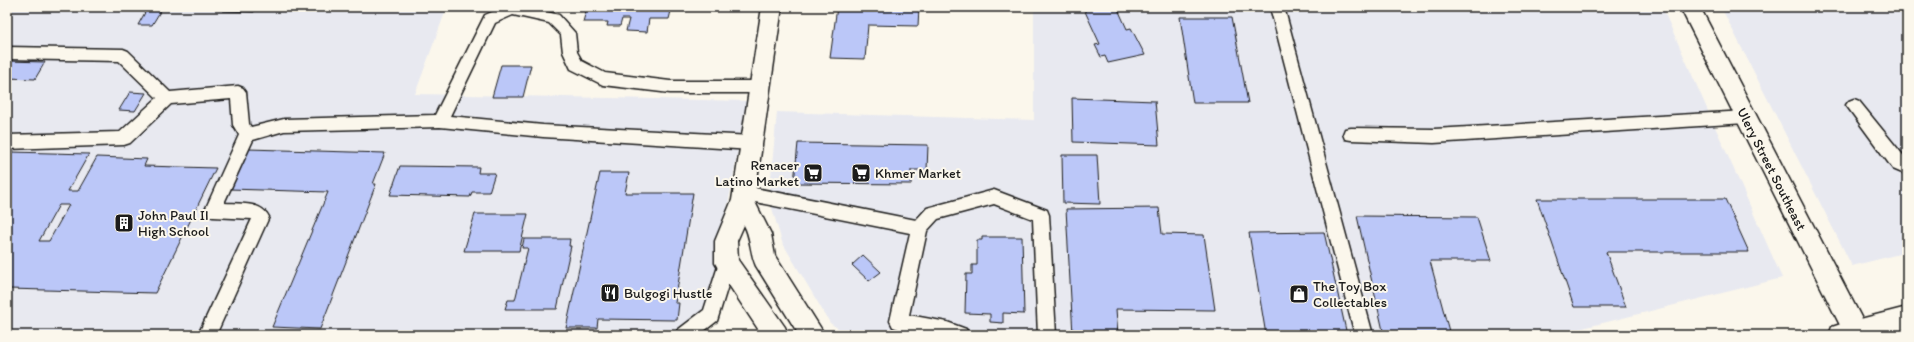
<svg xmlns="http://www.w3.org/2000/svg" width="1914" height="342" font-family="Itim,sans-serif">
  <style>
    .built { fill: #e8e9f0 }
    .building { fill: #bbc7f8; stroke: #1c1c1c; fill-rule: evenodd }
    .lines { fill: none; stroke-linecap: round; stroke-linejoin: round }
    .service-casing { stroke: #1c1c1c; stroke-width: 3 }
    .minor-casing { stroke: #1c1c1c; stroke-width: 3 }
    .secondary-casing { stroke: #1c1c1c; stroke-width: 3 }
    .service { fill: #fbf7ec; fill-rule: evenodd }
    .minor { fill: #fbf7ec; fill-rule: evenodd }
    .secondary { fill: #fbf7ec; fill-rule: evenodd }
    .labels { text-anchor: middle; stroke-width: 4; stroke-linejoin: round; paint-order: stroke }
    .poi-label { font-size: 14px; fill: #1c1c1c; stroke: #fbf7ec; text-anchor: start }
    .street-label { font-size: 14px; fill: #1c1c1c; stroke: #fbf7ec }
  </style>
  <rect width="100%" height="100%" fill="#fbf7ec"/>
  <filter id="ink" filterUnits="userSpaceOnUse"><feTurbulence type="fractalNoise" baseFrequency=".025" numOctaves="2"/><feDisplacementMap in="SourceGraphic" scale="8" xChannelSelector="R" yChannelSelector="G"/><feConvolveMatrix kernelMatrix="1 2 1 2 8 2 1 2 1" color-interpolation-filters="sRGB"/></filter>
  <g filter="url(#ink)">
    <path class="built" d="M 7,7 L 447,7 L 415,94 L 747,101 L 704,335 L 7,335 Z
      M 1034,7 L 1662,7 L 1782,278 L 1555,335 L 865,335 L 845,333 L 830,323 L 782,242 L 769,198 L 777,112 L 1034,120 Z
      M 1721,7 L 1907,7 L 1907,252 L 1852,266 Z"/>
    <path class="building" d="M 225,7 L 256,7 L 254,12 L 223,11 Z
      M 587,7 L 672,7 L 669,19 L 649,19 L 647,32 L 626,31 L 629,19 L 622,19 L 620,26 L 607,26 L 608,22 L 583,22 Z
      M 837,7 L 919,7 L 918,26 L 868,25 L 865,59 L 830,58 Z
      M 1083,7 L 1117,7 L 1127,29 L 1131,28 L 1145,55 L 1108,63 L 1105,56 L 1101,57 L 1095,45 L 1100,44 Z
      M 147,9 L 161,10 L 152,25 L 138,25 Z
      M 1180,17 L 1232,17 L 1248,103 L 1193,103 Z
      M 7,61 L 45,62 L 35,79 L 7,78 Z
      M 501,65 L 531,65 L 523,97 L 492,97 Z
      M 130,92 L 146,93 L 135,111 L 119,110 Z
      M 1072,98 L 1155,101 L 1159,145 L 1073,142 Z
      M 798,143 L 928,145 L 927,170 L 911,170 L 911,184 L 794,183 Z
      M 248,149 L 385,153 L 373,184 L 376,184 L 320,329 L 272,327 L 328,192 L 229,189 Z
      M 11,152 L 89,154 L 68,191 L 78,191 L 97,157 L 147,159 L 144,166 L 216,168 L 155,293 L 9,289 L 7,292 L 7,158 ZM 59,205 L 69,205 L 49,241 L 39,241 Z
      M 1062,155 L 1097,155 L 1100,204 L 1063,203 Z
      M 400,166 L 479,167 L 478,173 L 495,173 L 489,192 L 472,192 L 470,197 L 390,195 Z
      M 600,173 L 629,173 L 625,193 L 693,193 L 675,303 L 679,303 L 677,320 L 598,319 L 597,328 L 566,328 Z
      M 1537,199 L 1725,199 L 1749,252 L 1606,252 L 1626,307 L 1574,307 Z
      M 1159,208 L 1162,234 L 1204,235 L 1215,310 L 1116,309 L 1118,335 L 1073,335 L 1066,209 Z
      M 475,214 L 528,214 L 519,251 L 464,251 Z
      M 1357,216 L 1477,217 L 1491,261 L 1430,261 L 1450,335 L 1384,335 Z
      M 1324,232 L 1347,335 L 1266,335 L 1249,233 Z
      M 982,237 L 1022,237 L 1024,314 L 1003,313 L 1003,323 L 990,322 L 990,314 L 965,313 L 966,274 L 972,274 L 972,265 L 977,265 L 977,240 L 982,240 Z
      M 524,239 L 570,239 L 569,246 L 571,246 L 557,309 L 505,309 L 508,300 L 515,300 L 528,248 L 522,248 Z
      M 863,255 L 881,272 L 869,281 L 852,265 Z"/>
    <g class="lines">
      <g class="service-casing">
        <path id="service" d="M 503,7 L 527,7 L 559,15 L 575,33 L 577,52 L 582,61 L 605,73 L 670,81 L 761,81 L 766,83 L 769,87 L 766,91 L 761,93 L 670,93 L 603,85 L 571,69 L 563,52 L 561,35 L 549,23 L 513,15 L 495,23 L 450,116 L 543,125 L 752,136 L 758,138 L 760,143 L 758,148 L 752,150 L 543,137 L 440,127 L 284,131 L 253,140 L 224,203 C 239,204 261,201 269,217 L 216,335 L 198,335 L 252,219 L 213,217 L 207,215 L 205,210 L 239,135 L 233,125 L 231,99 L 171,104 L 130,143 L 124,145 L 7,149 L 7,135 L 120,132 L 157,98 L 119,61 L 7,59 L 7,47 L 123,49 L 128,51 L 170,92 L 238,86 L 243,88 L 246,92 L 249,124 L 251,127 L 284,119 L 435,115 L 485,15 Z
          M 1270,7 L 1284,7 L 1373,335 L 1355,335 Z
          M 1854,99 L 1859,101 L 1907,160 L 1907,175 L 1893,169 L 1849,109 L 1846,105 L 1849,101 Z
          M 1746,111 L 1751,113 L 1754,117 L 1751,121 L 1746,123 L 1434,143 L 1351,140 L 1345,139 L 1343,134 L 1345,129 L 1351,128 L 1434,129 Z
          M 745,186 L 916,220 L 927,208 L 994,190 L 1047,210 L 1049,215 L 1056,335 L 1038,335 L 1033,219 L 994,204 L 938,219 L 927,231 L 909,315 L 947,322 L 966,329 L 969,335 C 943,335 917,336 893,327 L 890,321 L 910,233 L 745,200 L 739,198 L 737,193 L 739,188 Z
          M 727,255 L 733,258 L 735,263 L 717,321 L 699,335 L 676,335 L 679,329 L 704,310 L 719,263 L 721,258 Z"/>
      </g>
      <g class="minor-casing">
        <path id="minor" d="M 762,7 L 782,7 L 754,200 L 771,234 L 775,256 L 825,335 L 799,335 L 756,266 C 750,253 751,238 744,225 L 737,241 L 738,260 L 785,327 L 788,335 L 762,335 L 719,270 L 715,263 L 715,241 L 732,200 Z
          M 1680,7 L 1700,7 L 1864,323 L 1867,331 L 1865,335 L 1845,335 Z"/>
      </g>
      <g class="secondary-casing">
        <path id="secondary" d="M 1907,307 L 1907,329 L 1884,335 L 1829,335 L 1832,327 L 1841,324 Z"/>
      </g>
      <use href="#service" class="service"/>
      <use href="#minor" class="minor"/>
      <use href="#secondary" class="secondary"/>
    </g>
  </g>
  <defs>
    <g id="supermarket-square" transform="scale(1)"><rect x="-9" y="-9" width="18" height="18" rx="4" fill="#1c1c1c" stroke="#fbf7ec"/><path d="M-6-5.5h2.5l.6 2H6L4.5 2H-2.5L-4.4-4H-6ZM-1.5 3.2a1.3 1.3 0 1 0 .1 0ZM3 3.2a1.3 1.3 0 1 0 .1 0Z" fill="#fff"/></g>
    <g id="building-square" transform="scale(1)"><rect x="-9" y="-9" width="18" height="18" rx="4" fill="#1c1c1c" stroke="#fbf7ec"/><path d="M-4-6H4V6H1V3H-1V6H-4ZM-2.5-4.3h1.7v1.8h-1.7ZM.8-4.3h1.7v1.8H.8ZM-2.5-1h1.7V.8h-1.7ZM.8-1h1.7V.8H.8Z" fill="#fff"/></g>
    <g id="restaurant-square" transform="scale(1)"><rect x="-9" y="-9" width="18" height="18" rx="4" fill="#1c1c1c" stroke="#fbf7ec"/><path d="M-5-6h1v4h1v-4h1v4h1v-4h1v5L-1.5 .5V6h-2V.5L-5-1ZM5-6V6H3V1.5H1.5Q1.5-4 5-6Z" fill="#fff"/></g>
    <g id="shop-square" transform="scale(1)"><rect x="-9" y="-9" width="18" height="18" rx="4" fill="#1c1c1c" stroke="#fbf7ec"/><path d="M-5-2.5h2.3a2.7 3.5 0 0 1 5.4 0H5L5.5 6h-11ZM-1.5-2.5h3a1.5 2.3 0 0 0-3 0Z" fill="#fff"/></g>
  </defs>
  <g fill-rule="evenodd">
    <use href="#supermarket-square" x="813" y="173"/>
    <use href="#supermarket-square" x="861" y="173"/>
    <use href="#building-square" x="124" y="223"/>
    <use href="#restaurant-square" x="610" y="293"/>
    <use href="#shop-square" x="1299" y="294"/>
  </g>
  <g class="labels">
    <g class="poi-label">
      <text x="799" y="170" text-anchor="end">Renacer<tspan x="799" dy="16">Latino Market</tspan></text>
      <text x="875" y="178">Khmer Market</text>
      <text x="138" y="220">John Paul II<tspan x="138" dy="16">High School</tspan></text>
      <text x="1313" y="291">The Toy Box<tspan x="1313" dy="16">Collectables</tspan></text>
      <text x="624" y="298">Bulgogi Hustle</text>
    </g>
    <g class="street-label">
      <text transform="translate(1772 169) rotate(63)" y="5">Ulery Street Southeast</text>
    </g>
  </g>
  <rect width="1914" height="342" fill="none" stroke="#fbf7ec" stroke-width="24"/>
  <rect x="12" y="12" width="1890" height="318" fill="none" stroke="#1c1c1c" stroke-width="1.5" filter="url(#ink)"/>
</svg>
